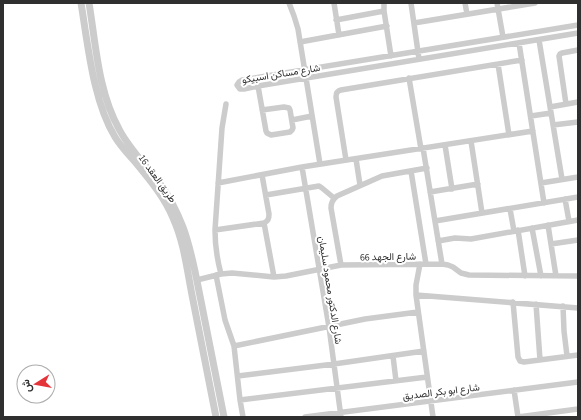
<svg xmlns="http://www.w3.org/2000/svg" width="581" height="420" font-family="'Source Sans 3',Vazirmatn,sans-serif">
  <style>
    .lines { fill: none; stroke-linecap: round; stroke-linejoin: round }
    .minor { stroke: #ccc; stroke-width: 5.5 }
    .tertiary { stroke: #ccc; stroke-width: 7 }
    .labels { text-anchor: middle; stroke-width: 4; stroke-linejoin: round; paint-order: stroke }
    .street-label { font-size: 10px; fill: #2f2f2f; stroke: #fff }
  </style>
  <rect width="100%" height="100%" fill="#fff"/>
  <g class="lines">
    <path class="minor" d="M 289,3 L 294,16 L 298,29 L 320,164
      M 334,3 L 339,35
      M 384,3 L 384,11 L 391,56
      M 411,3 L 419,59
      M 465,3 L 467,14
      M 497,3 L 503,37
      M 336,20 L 384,11
      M 414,23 L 535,3
      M 578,25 L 242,80 L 239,82 L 237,85 L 240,89 L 244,89 L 258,86 L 578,33
      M 539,40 L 562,179
      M 300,42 L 387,26
      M 519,43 L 544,203
      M 498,64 L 509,135
      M 409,78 L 421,149
      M 258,86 L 266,131 L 267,133 L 271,135 L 290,132 L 292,130 L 293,128 L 290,110 L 289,108 L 284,107 L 262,110
      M 566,104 L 559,56 L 560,54 L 562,53 L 578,50
      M 550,107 L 578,102
      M 531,116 L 551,113
      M 292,120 L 312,116
      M 553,125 L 578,122
      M 471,141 L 482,213
      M 445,145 L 452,189
      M 423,148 L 442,264
      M 356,159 L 360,185
      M 346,160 L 336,97 C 336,93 337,91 341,90 L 522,60
      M 302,167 L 329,327 L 341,417
      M 411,171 L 426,264
      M 218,183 L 302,167 L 533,131
      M 541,183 L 578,177
      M 430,192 L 478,184
      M 266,195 L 319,186 L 322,188 L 334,198
      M 565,199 L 569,221
      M 510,209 L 514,231
      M 435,221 L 578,197
      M 264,223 L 274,277
      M 548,225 L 556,276
      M 532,228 L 541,276
      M 215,230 L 264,223 C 268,221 269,219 269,214 L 262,175
      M 518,230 L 525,276
      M 438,241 L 455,238 L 471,239 L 578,220
      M 551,244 L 578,240
      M 420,264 L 416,285 L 416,295 L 433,417
      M 341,265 L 331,208 C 331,202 333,199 337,196 L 382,176 L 427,168
      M 221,274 C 217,259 215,246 215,230 L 222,128 L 226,104
      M 216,275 L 225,320 L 234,346 L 240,400 L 243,417
      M 197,280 L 221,274 L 232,273 L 274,277 L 286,276 L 341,265 L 442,264 L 448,265 L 453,267 L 461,273 L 469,275 L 578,276
      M 416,295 L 578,308
      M 513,302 L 518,357 L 520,361 L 524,362 L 578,355
      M 536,304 L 540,360
      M 563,306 L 564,331 L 567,356
      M 234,346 L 365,319 L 418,312
      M 393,356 L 396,381
      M 238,376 L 334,364 L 424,351
      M 514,390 L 518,417
      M 240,400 L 427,377
      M 305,417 L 578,382
      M 518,417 L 578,409"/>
    <path class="tertiary" d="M 81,3 C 88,45 93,101 115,137 C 121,147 129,155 136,163 C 150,180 165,198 173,218 C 184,242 187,270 192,295 C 200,336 208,376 216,417
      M 89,3 C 96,45 98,91 119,129 C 130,150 147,166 161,185 C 170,197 177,212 183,227 C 192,251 196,277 201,301 C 209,340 216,378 224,417"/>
  </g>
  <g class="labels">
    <g class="street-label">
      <text transform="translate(281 73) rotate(-9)" y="4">شارع مساكن اسبيكو</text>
      <text transform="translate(158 178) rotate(54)" y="4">طريق العقد 16</text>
      <text transform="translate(388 256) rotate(-1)" y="4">شارع الجهد 66</text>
      <text transform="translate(331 290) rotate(81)" y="4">شارع الدكتور محمود سليمان</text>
      <text transform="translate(441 391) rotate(-7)" y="4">شارع ابو بكر الصديق</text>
    </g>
  </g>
  <rect width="581" height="420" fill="none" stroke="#2f2f2f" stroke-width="8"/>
  <g transform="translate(36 384) rotate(259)"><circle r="19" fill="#ffffff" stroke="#acacac"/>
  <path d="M0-3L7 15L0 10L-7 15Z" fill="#e5333a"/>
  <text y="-6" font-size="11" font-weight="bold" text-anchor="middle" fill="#2f2f2f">ش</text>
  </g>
</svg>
